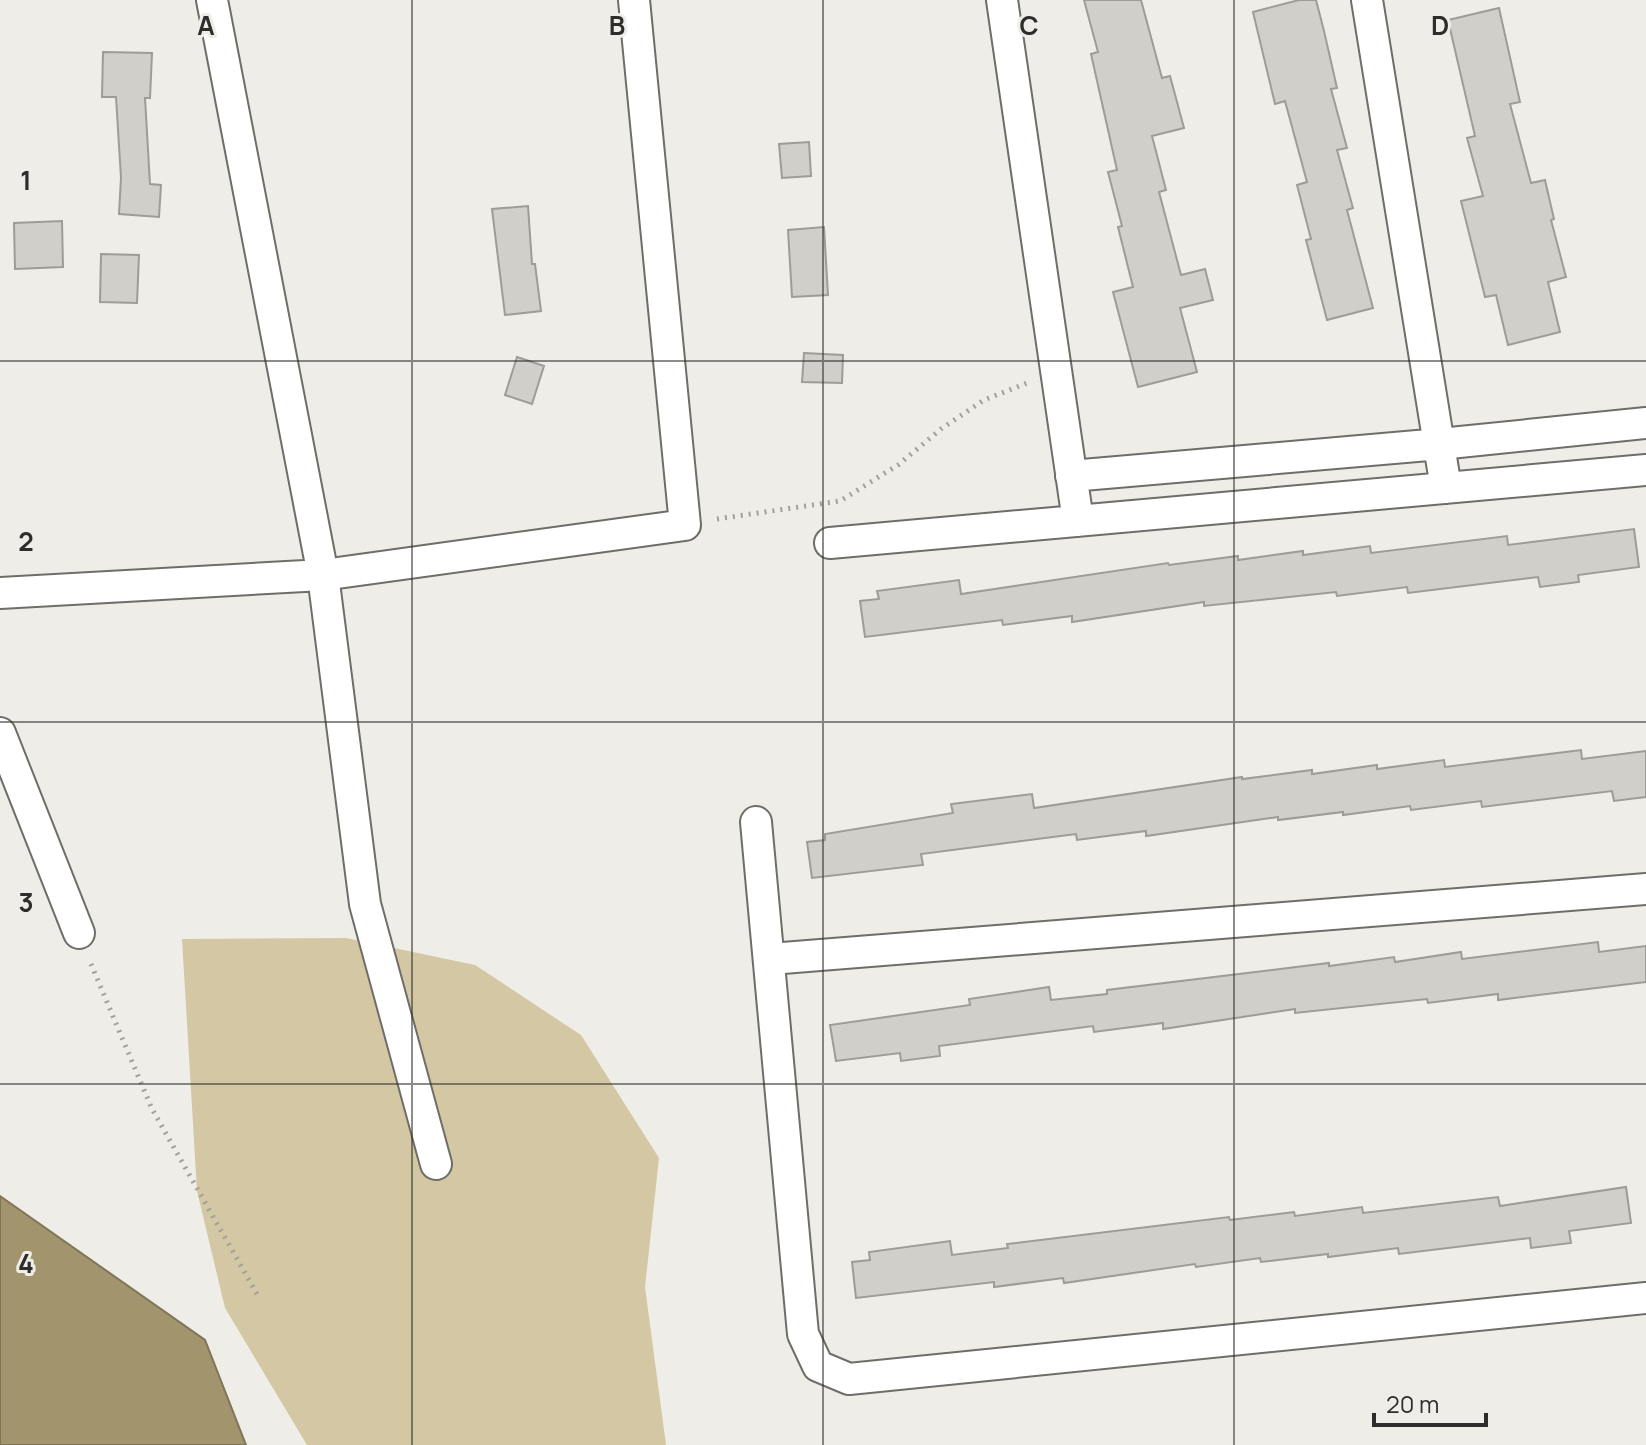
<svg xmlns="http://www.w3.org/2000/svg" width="1646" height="1445" font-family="Manrope,sans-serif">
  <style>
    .green { fill: #d3c7a4 }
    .water { fill: #a2956d; stroke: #7f7659; stroke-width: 2 }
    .building { fill: #d1cfca; stroke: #9d9c96; stroke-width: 2 }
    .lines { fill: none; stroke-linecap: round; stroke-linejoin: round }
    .minor-casing { stroke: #6f6d68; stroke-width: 34 }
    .path { stroke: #a2a09c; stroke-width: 5; stroke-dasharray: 2 6; stroke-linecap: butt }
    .minor { stroke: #fff; stroke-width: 30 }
    .grid { fill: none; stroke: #2e2d2b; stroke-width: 2; stroke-opacity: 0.55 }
    .grid-label { font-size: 26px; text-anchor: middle; font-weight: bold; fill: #2e2d2b; stroke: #efede7; stroke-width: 6; stroke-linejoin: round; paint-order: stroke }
  </style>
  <rect width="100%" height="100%" fill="#efede7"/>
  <path class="green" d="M 346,938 L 475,965 L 581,1035 L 659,1158 L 645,1287 L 666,1445 L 307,1445 L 225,1308 L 197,1191 L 182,939 Z"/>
  <path class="water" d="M 0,1196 L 205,1340 L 246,1445 L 0,1445 Z"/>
  <path class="building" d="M 1084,0 L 1141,0 L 1162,78 L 1170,76 L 1184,128 L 1152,136 L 1166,190 L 1159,192 L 1181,275 L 1205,269 L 1213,300 L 1180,308 L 1197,372 L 1138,387 L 1113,292 L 1133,287 L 1118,227 L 1122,226 L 1108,172 L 1117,170 L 1091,54 L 1098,52 Z
    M 1299,0 L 1316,0 L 1324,31 L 1337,88 L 1331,89 L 1347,148 L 1337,150 L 1353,208 L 1347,210 L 1373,308 L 1327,320 L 1306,240 L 1311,239 L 1297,185 L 1307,182 L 1285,101 L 1275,104 L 1253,12 Z
    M 1499,8 L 1520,102 L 1510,104 L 1531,183 L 1545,180 L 1554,219 L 1551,220 L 1566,277 L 1548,282 L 1560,332 L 1508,345 L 1496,295 L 1485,297 L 1461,201 L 1483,196 L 1467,138 L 1475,136 L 1448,20 Z
    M 103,52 L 152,53 L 150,98 L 145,98 L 150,184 L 161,185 L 159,217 L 119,214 L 121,178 L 116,97 L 102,97 Z
    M 809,142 L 811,176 L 782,178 L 779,144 Z
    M 528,206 L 532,264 L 535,264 L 541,311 L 505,315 L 492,209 Z
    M 62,221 L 63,267 L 15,269 L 14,223 Z
    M 824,227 L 828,295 L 792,297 L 788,230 Z
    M 101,254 L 139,255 L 137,303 L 100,302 Z
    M 804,353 L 843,355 L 842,383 L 802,382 Z
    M 517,357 L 544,366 L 532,404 L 505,395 Z
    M 1634,529 L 1639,567 L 1578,575 L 1579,582 L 1540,587 L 1538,577 L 1408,593 L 1407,587 L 1337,596 L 1336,592 L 1204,606 L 1204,602 L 1072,622 L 1072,616 L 1003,625 L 1002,620 L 865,637 L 860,601 L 879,599 L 877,591 L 959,580 L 961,594 L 1168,563 L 1169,565 L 1238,556 L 1238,560 L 1303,551 L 1303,555 L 1370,546 L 1371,553 L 1507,536 L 1508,545 Z
    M 1581,750 L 1582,759 L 1646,751 L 1646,797 L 1614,801 L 1612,791 L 1482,807 L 1481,801 L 1411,810 L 1410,806 L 1343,815 L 1343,812 L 1278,820 L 1278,817 L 1146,836 L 1146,831 L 1077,840 L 1076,834 L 921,854 L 923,865 L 812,878 L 807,842 L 825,840 L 825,834 L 953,813 L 951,804 L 1032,794 L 1034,808 L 1242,777 L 1242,779 L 1312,770 L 1312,774 L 1377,765 L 1377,769 L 1444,760 L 1445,767 Z
    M 1598,942 L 1599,952 L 1646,946 L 1646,982 L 1498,1000 L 1498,994 L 1428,1003 L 1427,999 L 1295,1013 L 1295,1009 L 1163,1029 L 1163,1023 L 1094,1032 L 1093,1026 L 939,1046 L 940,1056 L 901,1061 L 900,1053 L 836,1061 L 830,1025 L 970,1005 L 969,999 L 1049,987 L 1051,1000 L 1107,994 L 1107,990 L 1329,963 L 1329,966 L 1394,957 L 1395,962 L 1461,952 L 1462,959 Z
    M 1626,1187 L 1631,1223 L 1569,1231 L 1571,1243 L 1531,1248 L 1530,1238 L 1399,1254 L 1398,1248 L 1328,1257 L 1328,1254 L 1261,1262 L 1260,1258 L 1196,1267 L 1195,1264 L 1064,1283 L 1063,1278 L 994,1287 L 994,1282 L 856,1298 L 852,1262 L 870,1260 L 869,1252 L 950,1241 L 952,1255 L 1008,1248 L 1007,1244 L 1229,1217 L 1230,1220 L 1294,1212 L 1295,1216 L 1362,1207 L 1363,1213 L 1498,1197 L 1500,1206 Z"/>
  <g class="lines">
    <g class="minor-casing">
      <path id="minor" d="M 212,0 L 323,575 L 365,904 L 436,1164
        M 1002,0 L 1078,521
        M 1367,0 L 1446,488
        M 1071,476 L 1440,444 L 1646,423
        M 830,543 L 1646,470
        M 0,593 L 323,575 L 685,525 L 634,0
        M 0,733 L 79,933
        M 756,822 L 803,1334 L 818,1366 L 849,1379 L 1646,1298
        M 770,959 L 1646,889"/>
    </g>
    <path class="path" d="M 717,519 L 840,501 L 898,465 L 941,429 L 984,400 L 1027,383
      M 91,964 L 152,1109 L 257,1294"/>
    <use href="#minor" class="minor"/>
  </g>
  <path class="grid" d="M 412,0 L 412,1445M 823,0 L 823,1445M 1234,0 L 1234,1445M 0,361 L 1646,361M 0,722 L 1646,722M 0,1084 L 1646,1084"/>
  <g class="grid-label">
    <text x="206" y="35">A</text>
    <text x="617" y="35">B</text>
    <text x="1029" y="35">C</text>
    <text x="1440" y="35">D</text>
    <text x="26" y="190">1</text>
    <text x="26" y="551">2</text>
    <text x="26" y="912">3</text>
    <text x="26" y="1273">4</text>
  </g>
  <path d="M1374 1413v12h112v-12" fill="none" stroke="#2e2d2b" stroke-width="4"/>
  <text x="1386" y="1413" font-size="24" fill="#2e2d2b" stroke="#efede7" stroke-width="6" paint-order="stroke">20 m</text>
</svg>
